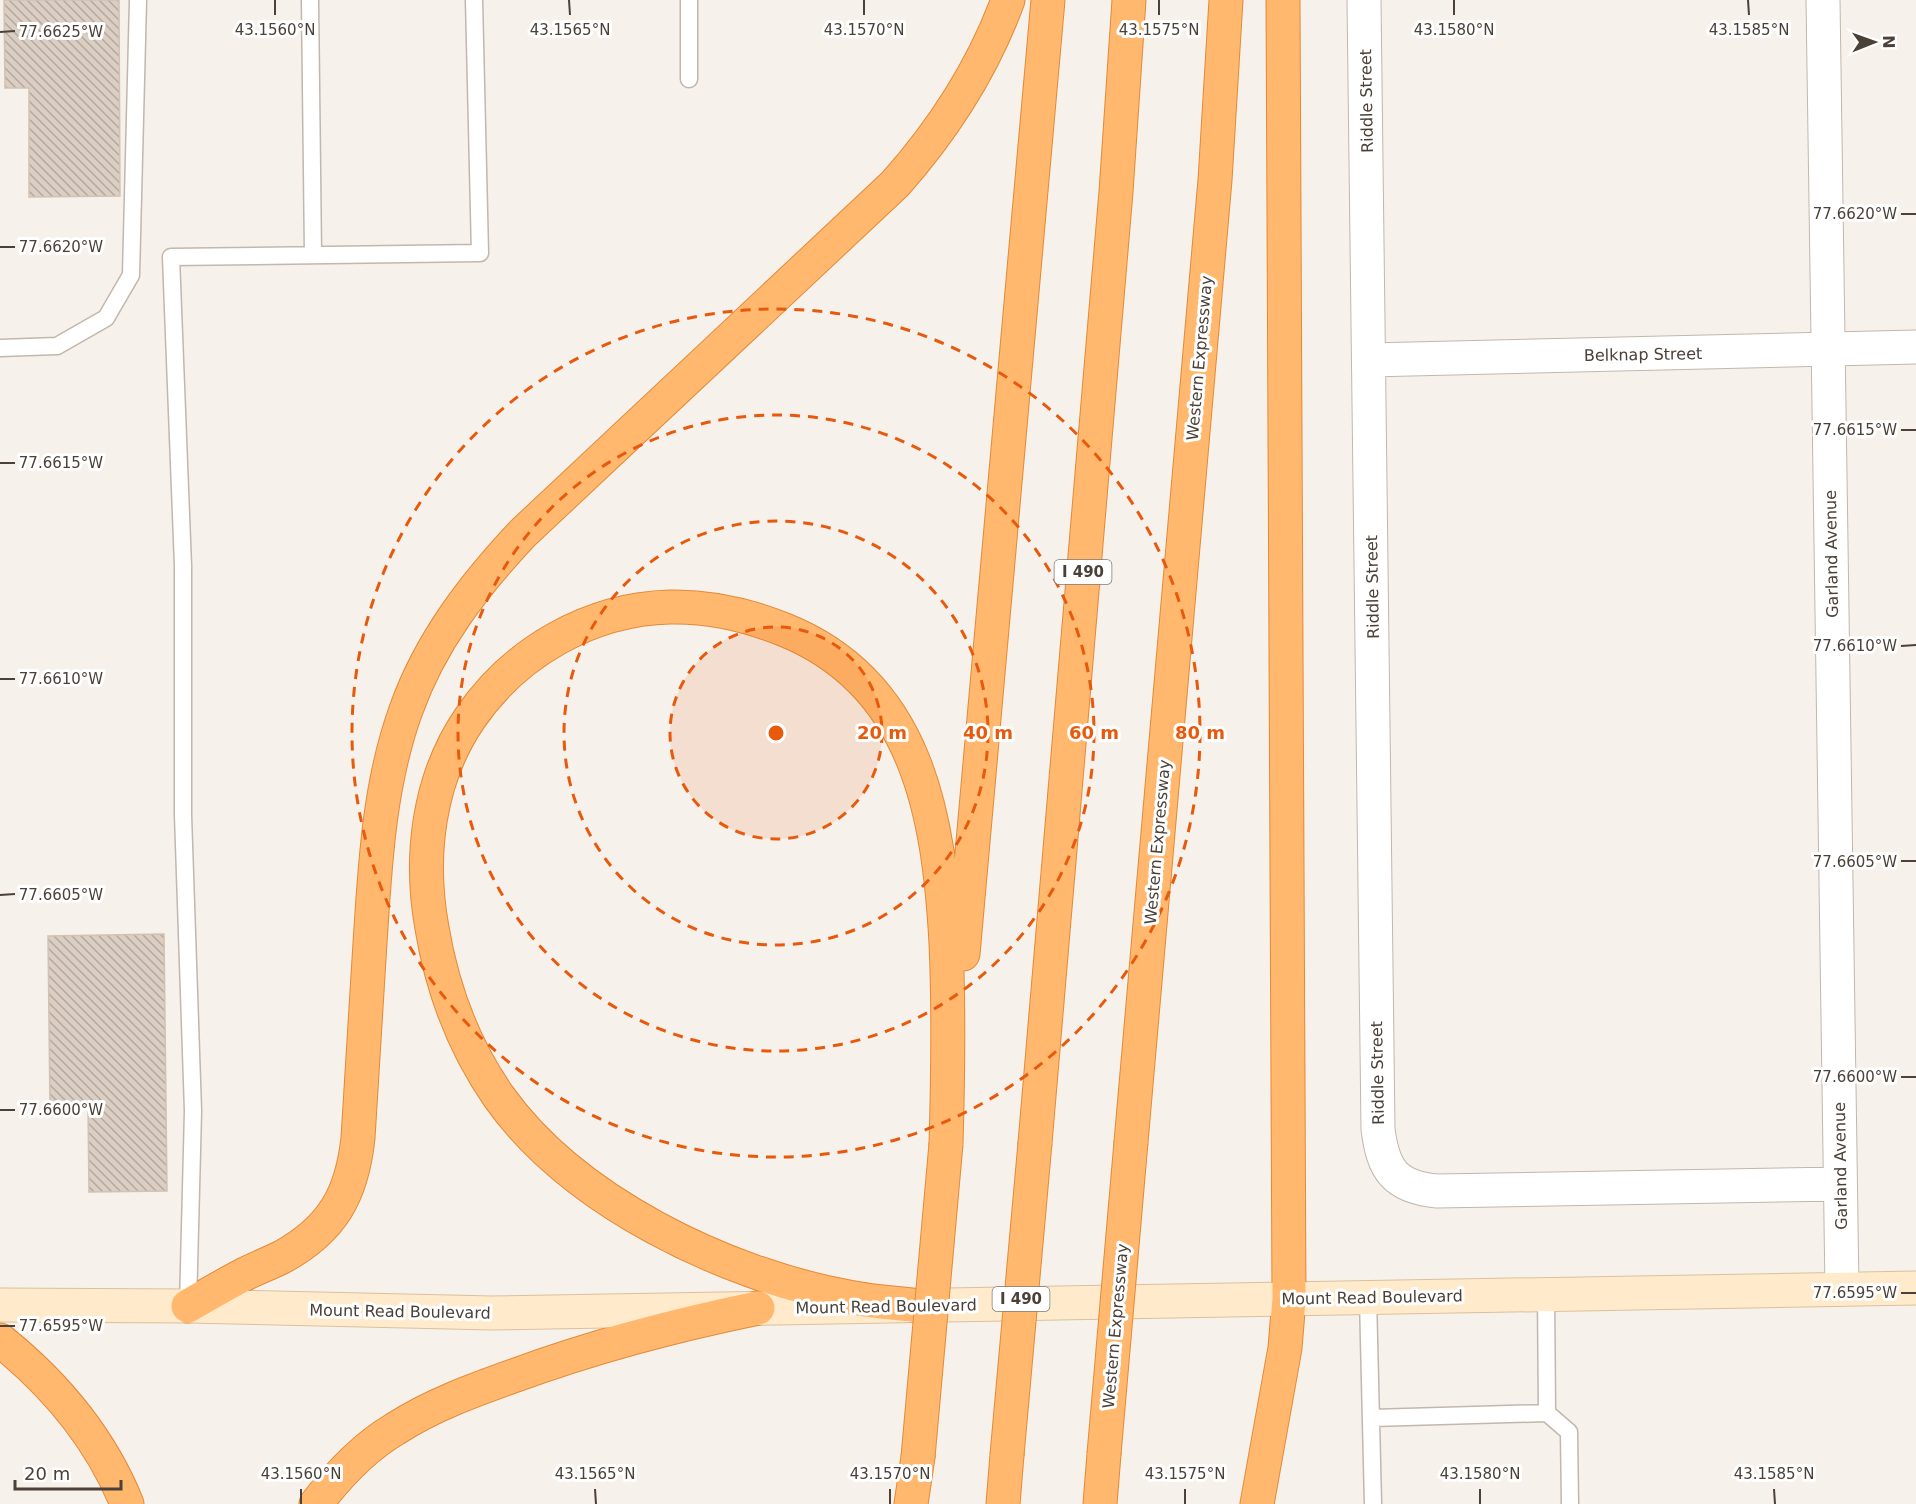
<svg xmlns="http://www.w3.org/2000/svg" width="1916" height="1504" font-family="'DejaVu Sans',sans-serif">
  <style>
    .building { fill: url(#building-back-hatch); stroke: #d3c2b3; stroke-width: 1.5 }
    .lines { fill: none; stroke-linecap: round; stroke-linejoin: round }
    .lane-casing { stroke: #c2b7ad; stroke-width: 19 }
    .street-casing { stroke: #c2b7ad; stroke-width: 35 }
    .secondary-casing { stroke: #dac09c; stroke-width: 35 }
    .highway-casing { stroke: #e38a38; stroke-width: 35 }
    .lane { stroke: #fff; stroke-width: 16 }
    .street { stroke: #fff; stroke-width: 33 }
    .secondary { stroke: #ffebcc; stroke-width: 33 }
    .highway { stroke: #ffb86d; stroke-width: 33 }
    .highway-bridge-casing { stroke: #e38a38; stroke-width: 35; stroke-linecap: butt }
    .highway-bridge { stroke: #ffb86d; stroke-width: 33 }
    .ticks { fill: none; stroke: #4b4138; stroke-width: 2 }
    .ring { fill: none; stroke: #e8590c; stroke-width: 3; stroke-dasharray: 10 8 }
    .labels { text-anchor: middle; stroke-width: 6; stroke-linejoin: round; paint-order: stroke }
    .shield { fill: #fff; stroke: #817a74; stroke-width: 1.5 }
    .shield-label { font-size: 15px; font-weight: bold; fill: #4b4138 }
    .street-label { font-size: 16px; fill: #4b4138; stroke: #fff }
    .ticks-label { font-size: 15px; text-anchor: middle; fill: #4b4138; stroke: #fff; stroke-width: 6; stroke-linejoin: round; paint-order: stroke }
    .centre { fill: #e8590c; stroke: #fff; stroke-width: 3 }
    .ring-label { font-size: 18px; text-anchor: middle; font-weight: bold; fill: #e8590c; stroke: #fff; stroke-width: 6; stroke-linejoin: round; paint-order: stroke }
  </style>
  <defs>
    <pattern id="building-back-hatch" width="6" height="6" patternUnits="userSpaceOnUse" patternTransform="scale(1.5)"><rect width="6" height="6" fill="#dbcec3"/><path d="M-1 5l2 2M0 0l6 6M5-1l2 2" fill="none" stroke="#b4a99f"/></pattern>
  </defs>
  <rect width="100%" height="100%" fill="#f6f1eb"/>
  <path class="building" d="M 4,0 L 119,0 L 120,196 L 29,197 L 29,88 L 5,88 Z
    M 164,934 L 167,1191 L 89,1192 L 88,1108 L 50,1109 L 48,936 Z"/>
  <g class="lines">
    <g class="lane-casing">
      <path id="lane" d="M 310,0 L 313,255
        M 689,0 L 689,79
        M 0,348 L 57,346 L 106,318 L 131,275 L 138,0
        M 1546,1293 L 1547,1413 L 1569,1432 L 1570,1504
        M 1368,1298 L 1373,1504
        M 188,1306 L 193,1111 L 183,815 L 183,566 L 171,257 L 480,253 L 474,0
        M 1372,1418 L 1547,1413"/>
    </g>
    <g class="street-casing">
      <path id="street" d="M 1364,0 L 1378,1129 C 1383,1169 1394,1187 1437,1191 L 1840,1184
        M 1823,0 L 1842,1289
        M 1369,360 L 1916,347"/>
    </g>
    <g class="secondary-casing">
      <path id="secondary" d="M 0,1305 L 188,1306 L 492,1313 L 1916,1288"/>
    </g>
    <g class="highway-casing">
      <path id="highway" d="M 963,954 L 1048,0
        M 1131,1142 L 1215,180 L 1226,0
        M 1035,1143 L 1116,192 L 1129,0
        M 188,1306 C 207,1295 226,1284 245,1274 C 257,1268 270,1263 282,1257 C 333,1229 352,1194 358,1138 C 362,1073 366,1008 370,943 C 375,865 379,784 406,710 C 430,642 474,585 523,533 L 895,184 C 943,130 983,68 1008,0
        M 921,1306 C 896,1303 872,1302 848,1297 C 724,1274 573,1201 499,1097 C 464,1047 442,988 432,928 C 419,857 428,779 470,718 C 515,652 590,609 670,607 C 711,606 748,615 785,630 C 918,684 939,817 946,943 C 949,1010 948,1077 946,1144
        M 0,1340 C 56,1385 100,1437 127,1504
        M 316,1504 C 338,1475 363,1448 395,1429 C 432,1405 474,1390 516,1375 C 595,1346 675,1325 758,1308
        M 911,1504 L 918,1457
        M 1003,1504 L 1007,1455
        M 1100,1504 L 1104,1454
        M 1257,1504 L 1285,1348 L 1289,1299 L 1283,0"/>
    </g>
    <use href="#lane" class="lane"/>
    <use href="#street" class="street"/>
    <use href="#secondary" class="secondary"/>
    <use href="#highway" class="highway"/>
    <g class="highway-bridge-casing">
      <path id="highway-bridge" d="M 1104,1454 L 1131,1142
        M 1007,1455 L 1035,1143
        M 918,1457 L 946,1144"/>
    </g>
    <use href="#highway-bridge" class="highway-bridge"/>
  </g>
  <path class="ticks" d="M 275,0 L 275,15M 569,0 L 570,15M 864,0 L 864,15M 1159,0 L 1159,15M 1454,0 L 1454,15M 1748,0 L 1749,15M 0,32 L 15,31M 1901,214 L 1916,214M 0,247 L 15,247M 1901,430 L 1916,430M 0,463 L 15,463M 1901,646 L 1916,645M 0,679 L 15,679M 1901,861 L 1916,861M 0,895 L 15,894M 1901,1077 L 1916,1077M 0,1110 L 15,1110M 1901,1293 L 1916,1293M 0,1326 L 15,1326M 301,1489 L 301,1504M 595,1489 L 596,1504M 890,1489 L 890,1504M 1185,1489 L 1185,1504M 1480,1489 L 1480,1504M 1774,1489 L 1775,1504"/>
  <circle cx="776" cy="733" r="106" fill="#e8590c" fill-opacity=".12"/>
  <g class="ring">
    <circle cx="776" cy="733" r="106"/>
    <circle cx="776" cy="733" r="212"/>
    <circle cx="776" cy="733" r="318"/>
    <circle cx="776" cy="733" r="424"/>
  </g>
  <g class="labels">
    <g class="shield">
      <rect x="1054.5" y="560" width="57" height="24" rx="4.5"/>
      <rect x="992.5" y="1287" width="57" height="24" rx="4.5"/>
    </g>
    <g class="shield-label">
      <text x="1083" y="577">I 490</text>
      <text x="1021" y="1304">I 490</text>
    </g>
    <g class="street-label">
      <text transform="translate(1366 101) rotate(-91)" y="6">Riddle Street</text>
      <text transform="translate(1643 354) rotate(-1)" y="6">Belknap Street</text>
      <text transform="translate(1199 358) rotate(-85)" y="6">Western Expressway</text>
      <text transform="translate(1831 554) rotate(-91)" y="6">Garland Avenue</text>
      <text transform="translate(1372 587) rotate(-91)" y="6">Riddle Street</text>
      <text transform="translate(1157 842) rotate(-85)" y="6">Western Expressway</text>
      <text transform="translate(1377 1073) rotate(-91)" y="6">Riddle Street</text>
      <text transform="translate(1840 1166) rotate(-91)" y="6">Garland Avenue</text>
      <text transform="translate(1372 1297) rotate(-1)" y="6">Mount Read Boulevard</text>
      <text transform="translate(886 1306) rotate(-1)" y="6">Mount Read Boulevard</text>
      <text transform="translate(400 1311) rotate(1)" y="6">Mount Read Boulevard</text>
      <text transform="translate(1115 1326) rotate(-85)" y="6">Western Expressway</text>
    </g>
  </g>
  <g class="ticks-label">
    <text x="275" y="35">43.1560°N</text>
    <text x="570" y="35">43.1565°N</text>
    <text x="864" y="35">43.1570°N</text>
    <text x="1159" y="35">43.1575°N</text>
    <text x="1454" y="35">43.1580°N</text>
    <text x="1749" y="35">43.1585°N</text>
    <text x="61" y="37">77.6625°W</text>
    <text x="1855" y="219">77.6620°W</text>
    <text x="61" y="252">77.6620°W</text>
    <text x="1855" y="435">77.6615°W</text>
    <text x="61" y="468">77.6615°W</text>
    <text x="1855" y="651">77.6610°W</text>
    <text x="61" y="684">77.6610°W</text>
    <text x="1855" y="867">77.6605°W</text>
    <text x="61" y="900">77.6605°W</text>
    <text x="1855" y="1082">77.6600°W</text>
    <text x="61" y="1115">77.6600°W</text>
    <text x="1855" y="1298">77.6595°W</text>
    <text x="61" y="1331">77.6595°W</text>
    <text x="301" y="1479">43.1560°N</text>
    <text x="595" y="1479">43.1565°N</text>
    <text x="890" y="1479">43.1570°N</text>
    <text x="1185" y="1479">43.1575°N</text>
    <text x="1480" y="1479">43.1580°N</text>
    <text x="1774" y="1479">43.1585°N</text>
  </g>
  <circle cx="776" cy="733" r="9" class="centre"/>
  <g class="ring-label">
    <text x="882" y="739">20 m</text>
    <text x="988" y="739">40 m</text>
    <text x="1094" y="739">60 m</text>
    <text x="1200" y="739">80 m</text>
  </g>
  <g transform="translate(1874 42) rotate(89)" stroke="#ffffff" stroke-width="4.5" paint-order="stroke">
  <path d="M0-4.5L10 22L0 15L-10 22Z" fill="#4b4138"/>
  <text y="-9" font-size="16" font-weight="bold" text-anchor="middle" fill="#4b4138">N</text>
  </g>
  <path d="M15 1480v9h106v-9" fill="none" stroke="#4b4138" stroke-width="3"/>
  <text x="24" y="1480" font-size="18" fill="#4b4138" stroke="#ffffff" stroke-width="4.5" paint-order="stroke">20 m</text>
</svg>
